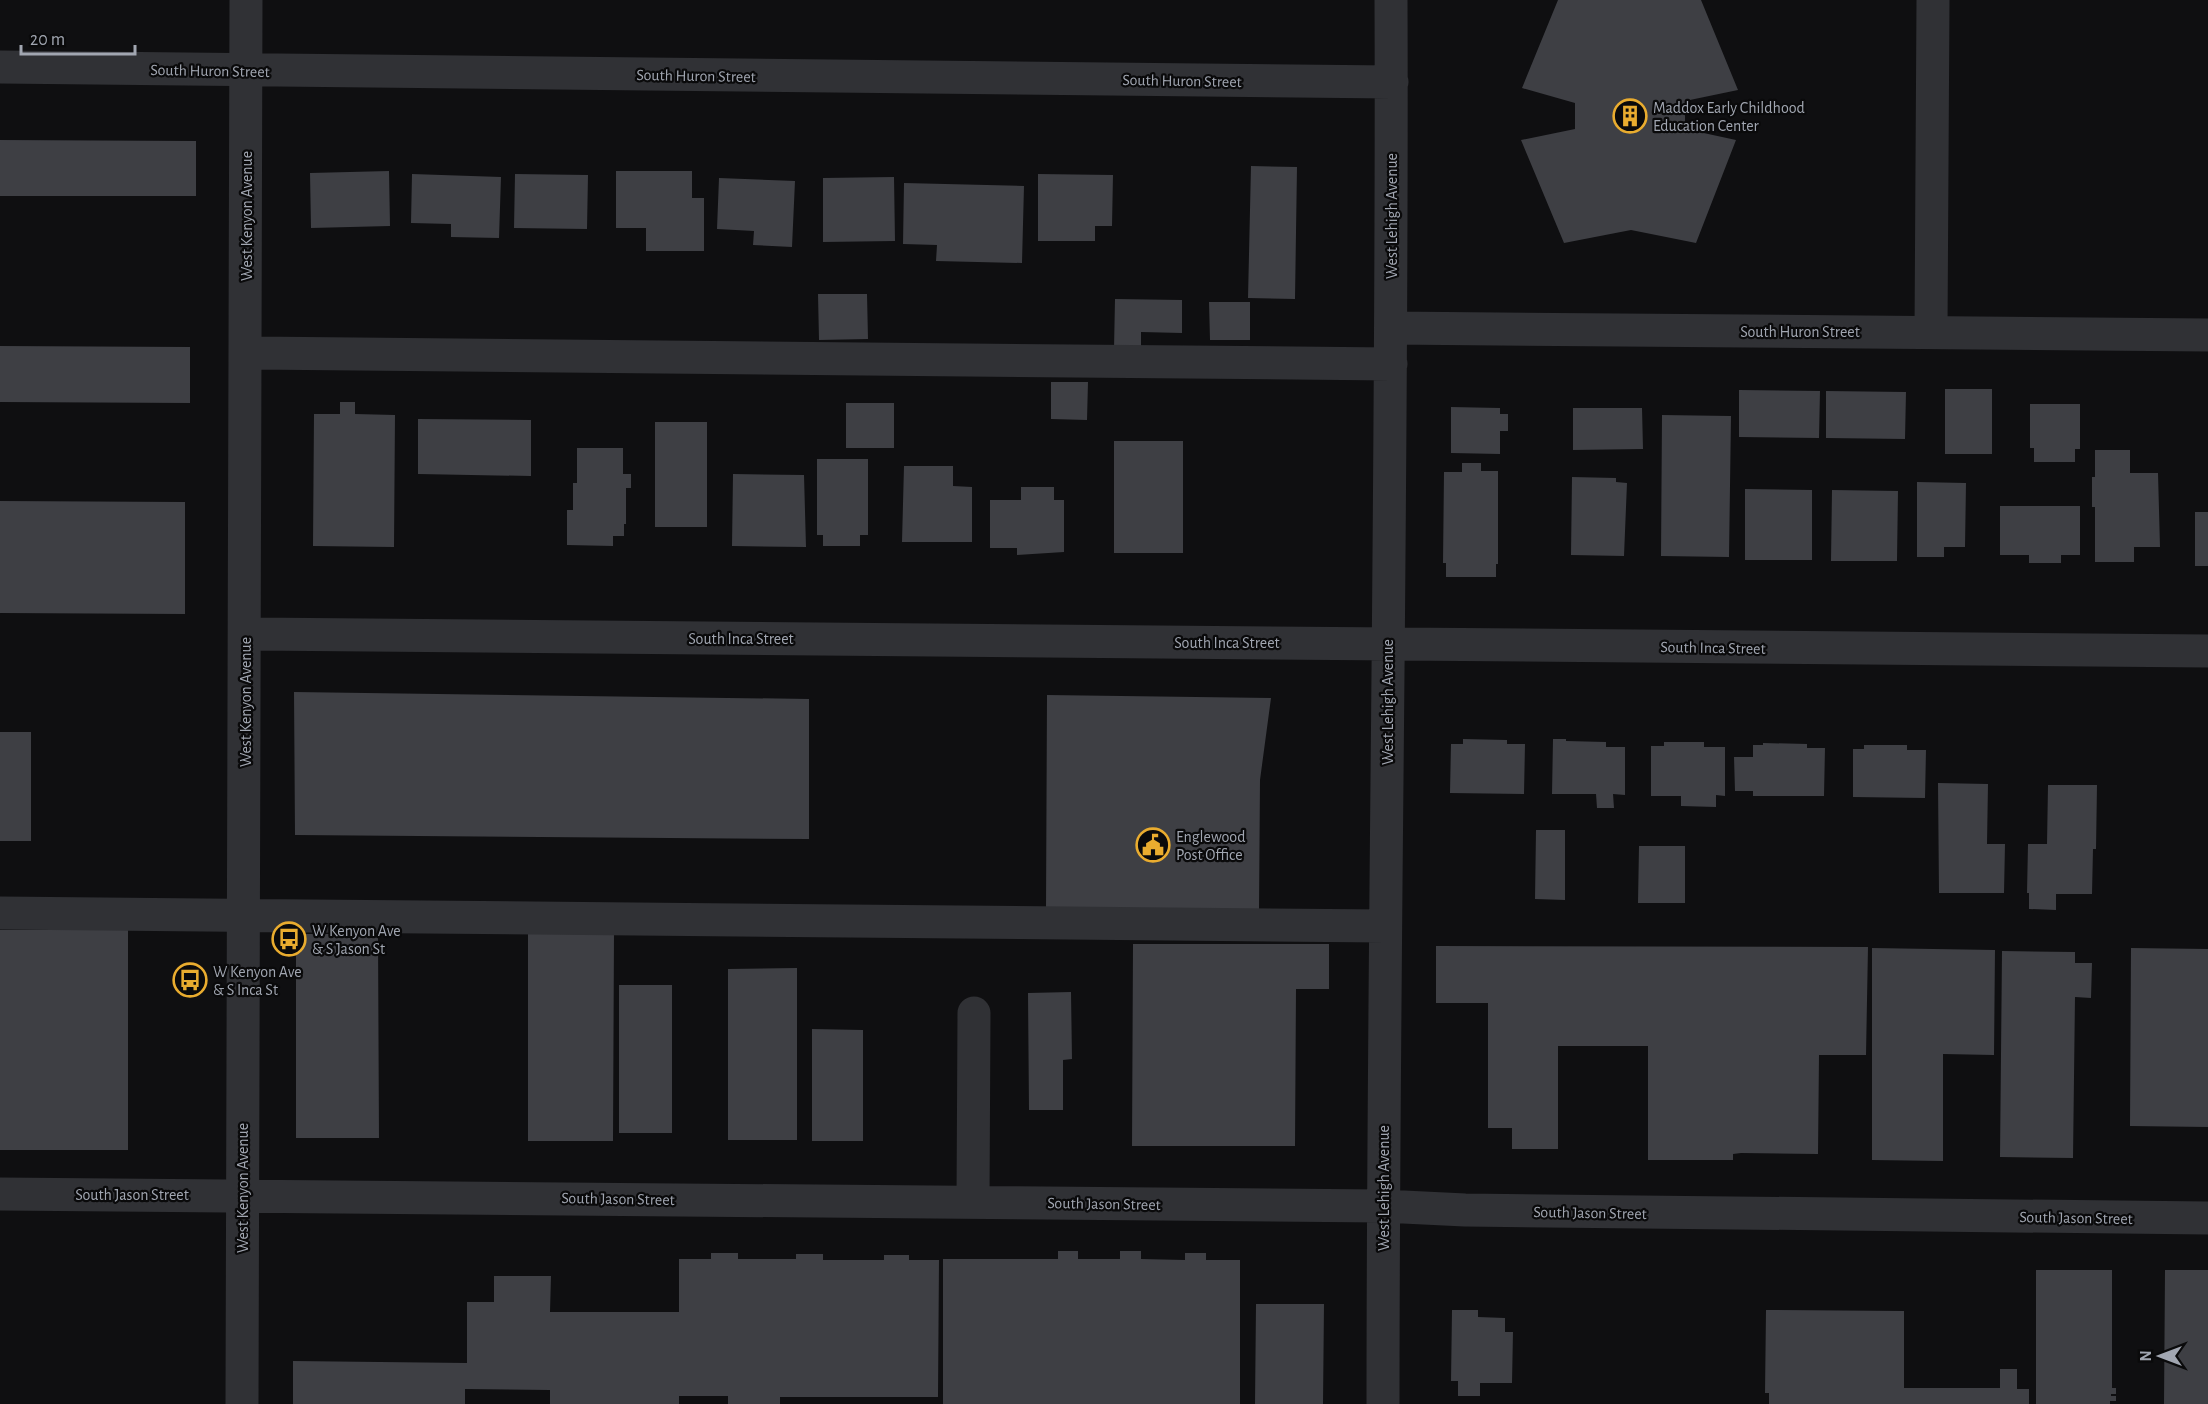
<svg xmlns="http://www.w3.org/2000/svg" width="2208" height="1404" font-family="'Alegreya Sans',sans-serif">
  <style>
    .building { fill: #3e3f44 }
    .lines { fill: none; stroke-linecap: round; stroke-linejoin: round }
    .minor { stroke: #303135; stroke-width: 33 }
    .labels { text-anchor: middle; stroke-width: 4.5; stroke-linejoin: round; paint-order: stroke }
    .street-label { font-size: 16px; fill: #a1a6b1; stroke: #0a0a0b }
    .poi-label { font-size: 16px; fill: #a1a6b1; stroke: #0a0a0b; text-anchor: start }
  </style>
  <rect width="100%" height="100%" fill="#0f0f11"/>
  <path class="building" d="M 1558,0 L 1701,0 L 1738,90 L 1685,101 L 1685,129 L 1736,140 L 1696,243 L 1631,230 L 1564,243 L 1521,140 L 1575,129 L 1575,103 L 1522,88 Z
    M 0,140 L 196,141 L 196,196 L 0,196 Z
    M 1251,166 L 1297,167 L 1295,299 L 1248,298 Z
    M 389,171 L 390,226 L 311,228 L 310,173 Z
    M 616,171 L 692,171 L 692,198 L 704,198 L 704,251 L 646,251 L 646,228 L 616,228 Z
    M 412,174 L 501,177 L 499,238 L 451,237 L 451,224 L 411,223 Z
    M 515,174 L 588,175 L 587,229 L 514,228 Z
    M 1038,174 L 1113,175 L 1112,226 L 1095,226 L 1095,241 L 1038,241 Z
    M 894,177 L 895,241 L 823,242 L 823,178 Z
    M 719,178 L 795,181 L 792,247 L 753,245 L 754,231 L 717,229 Z
    M 904,183 L 1024,186 L 1022,263 L 936,261 L 937,245 L 903,244 Z
    M 818,294 L 867,294 L 868,339 L 819,340 Z
    M 1115,299 L 1182,300 L 1182,333 L 1141,332 L 1141,349 L 1114,349 Z
    M 1209,302 L 1250,302 L 1250,340 L 1210,340 Z
    M 0,346 L 190,347 L 190,403 L 0,402 Z
    M 1051,382 L 1088,382 L 1087,420 L 1051,419 Z
    M 1945,389 L 1992,389 L 1992,454 L 1945,454 Z
    M 1739,390 L 1820,391 L 1819,438 L 1739,437 Z
    M 1826,391 L 1906,392 L 1905,439 L 1826,438 Z
    M 340,402 L 355,402 L 355,414 L 395,415 L 394,547 L 313,546 L 314,414 L 340,414 Z
    M 846,403 L 894,403 L 894,448 L 846,448 Z
    M 2030,404 L 2080,404 L 2080,449 L 2075,449 L 2075,462 L 2034,462 L 2034,448 L 2030,448 Z
    M 1451,407 L 1500,408 L 1500,414 L 1508,414 L 1508,431 L 1500,431 L 1500,454 L 1451,453 Z
    M 1573,408 L 1642,408 L 1643,449 L 1573,450 Z
    M 1662,415 L 1731,416 L 1729,557 L 1661,556 Z
    M 418,419 L 531,420 L 531,476 L 418,474 Z
    M 655,422 L 707,422 L 707,527 L 655,527 Z
    M 1114,441 L 1183,441 L 1183,553 L 1114,553 Z
    M 577,448 L 623,448 L 623,474 L 631,474 L 631,488 L 626,488 L 626,524 L 624,524 L 624,536 L 613,536 L 613,546 L 567,545 L 567,510 L 573,510 L 573,483 L 577,483 Z
    M 2095,450 L 2130,450 L 2130,473 L 2158,473 L 2160,547 L 2134,547 L 2134,562 L 2095,562 L 2095,507 L 2092,507 L 2092,477 L 2095,477 Z
    M 817,459 L 868,459 L 868,535 L 860,535 L 860,546 L 823,546 L 823,535 L 817,535 Z
    M 1462,463 L 1481,463 L 1481,471 L 1498,471 L 1498,564 L 1496,564 L 1496,577 L 1446,577 L 1446,563 L 1443,563 L 1444,472 L 1462,472 Z
    M 904,466 L 953,466 L 953,486 L 972,487 L 972,542 L 902,542 Z
    M 733,474 L 804,475 L 806,547 L 732,546 Z
    M 1572,477 L 1616,478 L 1616,482 L 1627,483 L 1624,556 L 1571,555 Z
    M 1917,482 L 1966,483 L 1965,547 L 1944,547 L 1944,557 L 1917,557 Z
    M 1021,487 L 1054,487 L 1054,500 L 1064,500 L 1064,552 L 1017,555 L 1017,548 L 990,548 L 990,500 L 1021,500 Z
    M 1745,489 L 1812,490 L 1812,560 L 1745,560 Z
    M 1832,490 L 1898,491 L 1897,561 L 1831,561 Z
    M 0,501 L 185,502 L 185,614 L 0,613 Z
    M 2000,506 L 2080,506 L 2080,555 L 2061,555 L 2061,563 L 2029,563 L 2029,555 L 2000,555 Z
    M 2195,512 L 2208,512 L 2208,566 L 2195,566 Z
    M 294,692 L 809,699 L 809,839 L 295,835 Z
    M 1047,695 L 1271,698 L 1260,780 L 1259,911 L 1046,909 Z
    M 0,732 L 31,732 L 31,841 L 0,841 Z
    M 1463,739 L 1507,740 L 1507,744 L 1525,744 L 1524,794 L 1450,793 L 1451,744 L 1463,744 Z
    M 1553,739 L 1566,739 L 1566,741 L 1606,742 L 1606,747 L 1625,747 L 1625,795 L 1613,794 L 1614,808 L 1597,808 L 1596,794 L 1552,794 Z
    M 1664,742 L 1704,742 L 1704,747 L 1725,747 L 1725,796 L 1716,795 L 1716,807 L 1681,806 L 1681,796 L 1651,796 L 1651,746 L 1664,746 Z
    M 1763,743 L 1807,744 L 1807,748 L 1825,748 L 1824,796 L 1753,796 L 1753,791 L 1735,791 L 1734,757 L 1753,757 L 1753,745 L 1763,745 Z
    M 1864,745 L 1907,745 L 1907,750 L 1926,750 L 1925,798 L 1853,797 L 1853,749 L 1864,749 Z
    M 1938,783 L 1988,784 L 1987,844 L 2005,844 L 2004,893 L 1939,893 Z
    M 2048,785 L 2097,785 L 2096,849 L 2093,849 L 2092,894 L 2056,894 L 2056,910 L 2029,909 L 2029,893 L 2027,893 L 2028,844 L 2047,844 Z
    M 1536,830 L 1565,830 L 1565,900 L 1535,899 Z
    M 1639,846 L 1685,846 L 1685,903 L 1638,903 Z
    M 0,930 L 128,930 L 128,1150 L 0,1150 Z
    M 528,933 L 614,933 L 613,1141 L 528,1141 Z
    M 296,934 L 378,934 L 379,1138 L 296,1138 Z
    M 1133,944 L 1329,944 L 1329,989 L 1296,989 L 1295,1146 L 1132,1146 Z
    M 1436,946 L 1868,947 L 1866,1055 L 1819,1055 L 1818,1154 L 1741,1153 L 1733,1154 L 1733,1160 L 1648,1160 L 1648,1046 L 1558,1046 L 1558,1149 L 1512,1149 L 1512,1128 L 1488,1128 L 1488,1003 L 1436,1003 Z
    M 1872,948 L 1995,950 L 1994,1055 L 1943,1054 L 1943,1161 L 1872,1160 Z
    M 2131,948 L 2208,949 L 2208,1127 L 2130,1126 Z
    M 2002,951 L 2075,952 L 2075,963 L 2092,963 L 2091,998 L 2075,997 L 2073,1158 L 2000,1157 Z
    M 797,968 L 797,1140 L 728,1140 L 728,969 Z
    M 619,985 L 672,985 L 672,1133 L 619,1133 Z
    M 1071,992 L 1072,1059 L 1063,1060 L 1063,1110 L 1029,1110 L 1028,993 Z
    M 812,1029 L 863,1030 L 863,1141 L 812,1141 Z
    M 1058,1251 L 1078,1251 L 1078,1259 L 1120,1259 L 1120,1251 L 1141,1251 L 1141,1259 L 1185,1260 L 1185,1253 L 1206,1253 L 1206,1260 L 1240,1260 L 1240,1404 L 943,1404 L 943,1259 L 1058,1259 Z
    M 711,1253 L 738,1253 L 738,1259 L 796,1259 L 796,1254 L 823,1254 L 823,1260 L 884,1260 L 884,1255 L 909,1255 L 909,1260 L 939,1260 L 938,1397 L 780,1397 L 780,1404 L 728,1404 L 728,1396 L 679,1396 L 679,1404 L 550,1404 L 550,1390 L 465,1389 L 465,1404 L 293,1404 L 293,1361 L 467,1363 L 467,1302 L 494,1302 L 494,1276 L 551,1276 L 550,1312 L 679,1312 L 679,1259 L 711,1259 Z
    M 2036,1270 L 2112,1270 L 2112,1388 L 2116,1388 L 2116,1394 L 2111,1394 L 2111,1396 L 2116,1396 L 2116,1401 L 2110,1401 L 2110,1404 L 2036,1404 Z
    M 2165,1270 L 2208,1270 L 2208,1404 L 2164,1404 Z
    M 1256,1304 L 1324,1304 L 1323,1404 L 1255,1404 Z
    M 1452,1310 L 1478,1310 L 1478,1317 L 1505,1318 L 1505,1332 L 1513,1332 L 1512,1383 L 1480,1383 L 1480,1396 L 1458,1396 L 1458,1381 L 1451,1381 Z
    M 1766,1310 L 1904,1311 L 1904,1388 L 2000,1388 L 2000,1369 L 2017,1369 L 2017,1389 L 2029,1389 L 2029,1404 L 1769,1404 L 1769,1393 L 1765,1393 Z"/>
  <g class="lines">
    <path class="minor" d="M 0,67 L 1392,82
      M 1391,328 L 2208,335
      M 1931,332 L 1933,0
      M 246,353 L 1391,364
      M 245,634 L 2208,651
      M 0,913 L 1385,926
      M 0,1194 L 1383,1206 L 1465,1210 L 2208,1218
      M 973,1202 L 974,1013
      M 242,1404 L 246,0
      M 1383,1404 C 1383,936 1393,468 1391,0"/>
  </g>
  <defs>
    <g id="building-ring" transform="scale(1.725)"><circle r="9.5" fill="#0a0a0b" stroke="#e9ac2f" stroke-width="1.5"/><path d="M-4-6H4V6H1V3H-1V6H-4ZM-2.5-4.3h1.7v1.8h-1.7ZM.8-4.3h1.7v1.8H.8ZM-2.5-1h1.7V.8h-1.7ZM.8-1h1.7V.8H.8Z" fill="#e9ac2f"/></g>
    <g id="civic-ring" transform="scale(1.725)"><circle r="9.5" fill="#0a0a0b" stroke="#e9ac2f" stroke-width="1.5"/><path d="M-.6-6.5H3V-4.5H.6V-3L4-1V1h2V6H-6V1h2V-1L-.6-3ZM-1.2 2.5V6h2.4V2.5Z" fill="#e9ac2f"/></g>
    <g id="bus-ring" transform="scale(1.725)"><circle r="9.5" fill="#0a0a0b" stroke="#e9ac2f" stroke-width="1.5"/><path d="M-5-6H5V4H4V6H2V4H-2V6H-4V4H-5ZM-3.5-4V0h7V-4ZM-3.5 1.2v1.5H-2V1.2ZM2 1.2v1.5H3.5V1.2Z" fill="#e9ac2f"/></g>
  </defs>
  <g fill-rule="evenodd">
    <use href="#building-ring" x="1630" y="116"/>
    <use href="#civic-ring" x="1153" y="845"/>
    <use href="#bus-ring" x="289" y="939"/>
    <use href="#bus-ring" x="190" y="980"/>
  </g>
  <g class="labels">
    <g class="street-label">
      <text transform="translate(210 70) rotate(1)" y="6">South Huron Street</text>
      <text transform="translate(696 75) rotate(1)" y="6">South Huron Street</text>
      <text transform="translate(1182 80) rotate(1)" y="6">South Huron Street</text>
      <text transform="translate(246 216) rotate(-90)" y="6">West Kenyon Avenue</text>
      <text transform="translate(1391 216) rotate(-90)" y="6">West Lehigh Avenue</text>
      <text x="1800" y="337">South Huron Street</text>
      <text x="741" y="644">South Inca Street</text>
      <text x="1227" y="648">South Inca Street</text>
      <text transform="translate(1713 647) rotate(1)" y="6">South Inca Street</text>
      <text transform="translate(245 702) rotate(-90)" y="6">West Kenyon Avenue</text>
      <text transform="translate(1387 702) rotate(-90)" y="6">West Lehigh Avenue</text>
      <text transform="translate(242 1188) rotate(-90)" y="6">West Kenyon Avenue</text>
      <text transform="translate(1383 1188) rotate(-90)" y="6">West Lehigh Avenue</text>
      <text x="132" y="1200">South Jason Street</text>
      <text transform="translate(618 1198) rotate(1)" y="6">South Jason Street</text>
      <text transform="translate(1104 1203) rotate(1)" y="6">South Jason Street</text>
      <text transform="translate(1590 1212) rotate(1)" y="6">South Jason Street</text>
      <text transform="translate(2076 1217) rotate(1)" y="6">South Jason Street</text>
    </g>
    <g class="poi-label">
      <text x="1653" y="113">Maddox Early Childhood<tspan x="1653" dy="18">Education Center</tspan></text>
      <text x="1176" y="842">Englewood<tspan x="1176" dy="18">Post Office</tspan></text>
      <text x="312" y="936">W Kenyon Ave<tspan x="312" dy="18">&amp; S Jason St</tspan></text>
      <text x="213" y="977">W Kenyon Ave<tspan x="213" dy="18">&amp; S Inca St</tspan></text>
    </g>
  </g>
  <g transform="translate(2160 1356) rotate(270)" stroke="#0a0a0b" stroke-width="4.5" paint-order="stroke">
  <path d="M0-4.5L10 22L0 15L-10 22Z" fill="#a1a6b1"/>
  <text y="-9" font-size="16" font-weight="bold" text-anchor="middle" fill="#a1a6b1">N</text>
  </g>
  <path d="M21 45v9h114v-9" fill="none" stroke="#a1a6b1" stroke-width="3"/>
  <text x="30" y="45" font-size="18" fill="#a1a6b1" stroke="#0a0a0b" stroke-width="4.5" paint-order="stroke">20 m</text>
</svg>
